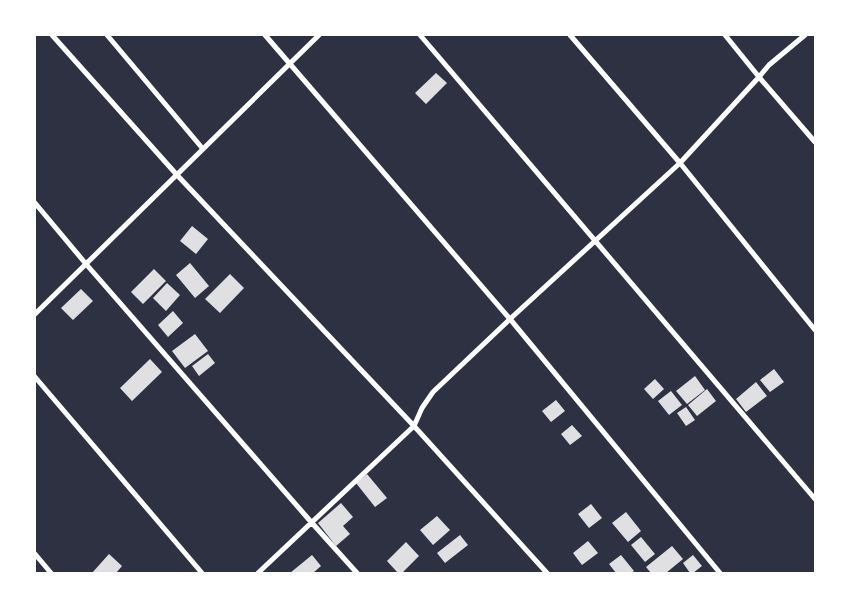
<svg xmlns="http://www.w3.org/2000/svg" width="850" height="608" font-family="Commissioner,sans-serif">
  <style>
    .building { fill: #e0e0e3 }
    .lines { fill: none; stroke-linecap: round; stroke-linejoin: round }
    .minor { stroke: #fff; stroke-width: 5 }
  </style>
  <rect width="100%" height="100%" fill="#2d3142"/>
  <path class="building" d="M 436,73 L 447,83 L 426,104 L 415,93 Z
    M 192,226 L 208,239 L 196,254 L 180,241 Z
    M 190,263 L 209,286 L 195,298 L 176,275 Z
    M 154,269 L 166,281 L 143,304 L 131,292 Z
    M 230,274 L 244,288 L 220,313 L 205,299 Z
    M 167,283 L 180,295 L 166,311 L 153,298 Z
    M 81,289 L 93,301 L 73,320 L 61,308 Z
    M 173,311 L 183,323 L 168,337 L 158,325 Z
    M 195,334 L 208,351 L 185,368 L 172,351 Z
    M 208,354 L 215,363 L 199,376 L 192,366 Z
    M 150,359 L 162,372 L 132,401 L 120,388 Z
    M 774,369 L 784,382 L 770,392 L 760,380 Z
    M 695,376 L 705,390 L 687,404 L 676,391 Z
    M 655,379 L 664,389 L 653,399 L 644,389 Z
    M 756,382 L 767,396 L 746,412 L 736,399 Z
    M 707,389 L 716,401 L 697,416 L 688,405 Z
    M 671,391 L 682,405 L 669,415 L 658,401 Z
    M 556,400 L 565,411 L 551,422 L 542,411 Z
    M 686,407 L 695,420 L 686,426 L 677,413 Z
    M 572,425 L 582,436 L 570,445 L 561,434 Z
    M 367,474 L 387,498 L 375,507 L 356,483 Z
    M 341,503 L 353,517 L 343,526 L 350,534 L 336,546 L 318,523 Z
    M 591,504 L 602,518 L 589,528 L 578,514 Z
    M 626,512 L 641,531 L 628,542 L 612,523 Z
    M 437,516 L 450,530 L 433,545 L 420,530 Z
    M 460,535 L 468,545 L 445,563 L 437,553 Z
    M 641,537 L 655,554 L 645,562 L 631,545 Z
    M 588,541 L 598,553 L 582,565 L 573,553 Z
    M 406,542 L 419,556 L 402,573 L 398,573 L 387,561 Z
    M 672,546 L 683,559 L 666,573 L 651,573 L 646,567 Z
    M 109,554 L 122,566 L 116,573 L 92,573 Z
    M 312,555 L 321,566 L 313,573 L 290,573 Z
    M 621,555 L 634,571 L 631,573 L 616,573 L 609,564 Z
    M 693,555 L 702,566 L 693,573 L 690,573 L 683,563 Z"/>
  <g class="lines">
    <path class="minor" d="M 52,35 L 177,175 L 414,426 L 547,573
      M 107,35 L 203,149
      M 265,35 L 510,319 L 720,573
      M 420,35 L 815,499
      M 570,35 L 680,163 L 815,330
      M 725,35 L 759,77 L 815,142
      M 35,203 L 86,264 L 312,523 L 357,573
      M 35,314 L 319,35
      M 35,377 L 202,573
      M 35,554 L 51,573
      M 258,573 L 414,426 L 422,408 L 433,392 L 510,319 L 680,163 L 759,77 L 769,65 L 805,35"/>
  </g>
  <rect width="850" height="608" fill="none" stroke="#ffffff" stroke-width="72"/>
</svg>
